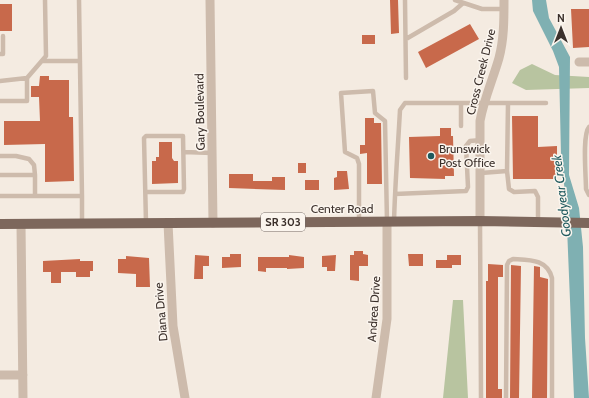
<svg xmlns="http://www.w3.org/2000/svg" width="589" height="398" font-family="Cabin,sans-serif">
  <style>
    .green { fill: #b8c4a0 }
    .water { fill: #7fb0b2 }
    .building { fill: #c8694b }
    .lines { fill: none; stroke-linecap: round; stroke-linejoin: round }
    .service { stroke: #cdbbac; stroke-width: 4.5 }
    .minor { stroke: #cdbbac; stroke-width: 9 }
    .primary { stroke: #7d675c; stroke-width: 10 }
    .poi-dot { fill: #1f5a5e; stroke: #fbf5ee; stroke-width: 1.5 }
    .labels { text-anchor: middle; stroke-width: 3; stroke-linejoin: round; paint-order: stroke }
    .shield { fill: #fbf5ee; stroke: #756b66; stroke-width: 1 }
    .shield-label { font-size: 11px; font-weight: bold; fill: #3b302b }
    .street-label { font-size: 12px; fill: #3b302b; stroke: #fbf5ee }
    .poi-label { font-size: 12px; fill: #3b302b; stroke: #fbf5ee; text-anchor: start }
    .water-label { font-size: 13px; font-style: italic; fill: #1f5a5e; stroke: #fbf5ee }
  </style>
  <rect width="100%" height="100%" fill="#f4ebe1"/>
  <path class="green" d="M 532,64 L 555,75 L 589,77 L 589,88 L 526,90 L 512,83 L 520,70 Z
    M 453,300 L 463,300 L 468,398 L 443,398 Z"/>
  <path class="water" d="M 532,0 L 546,0 L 549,18 L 570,57 L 569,175 L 579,208 L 583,247 L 585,338 L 589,398 L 574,398 L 566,203 L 561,155 L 559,67 L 553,51 L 533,11 Z"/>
  <path class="building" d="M 390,0 L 398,0 L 399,33 L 391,34 Z
    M 0,4 L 12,4 L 12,31 L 0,31 Z
    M 571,9 L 589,9 L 589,47 L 573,48 Z
    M 470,24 L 479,39 L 426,68 L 418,52 Z
    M 362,35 L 375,35 L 375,44 L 362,44 Z
    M 40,76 L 49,76 L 49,80 L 69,80 L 69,117 L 73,117 L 74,181 L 45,182 L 45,144 L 4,145 L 4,121 L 40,121 L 39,97 L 31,97 L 31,86 L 39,86 Z
    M 512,116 L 538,116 L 538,147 L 557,146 L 557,179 L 513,179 Z
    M 365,118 L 374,118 L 374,123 L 381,123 L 382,184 L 367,184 L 367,153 L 360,154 L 360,145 L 365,145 Z
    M 440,128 L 451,128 L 451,136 L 453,136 L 454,176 L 445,176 L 445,179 L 410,178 L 409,137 L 440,136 Z
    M 159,142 L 172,142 L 172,158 L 174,161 L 178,161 L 178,183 L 152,184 L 152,161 L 156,161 L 156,157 L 159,157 Z
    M 298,163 L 306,163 L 306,173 L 298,173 Z
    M 337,171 L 347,171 L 349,189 L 334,190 L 334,178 L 337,177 Z
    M 229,174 L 253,174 L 253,181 L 272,181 L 272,177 L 285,177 L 285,190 L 229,188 Z
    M 305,180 L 319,180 L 319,190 L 305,190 Z
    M 354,251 L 363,251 L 363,254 L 368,255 L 368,266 L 359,266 L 359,281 L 350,280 L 350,255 L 354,255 Z
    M 230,254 L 241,254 L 241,267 L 222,268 L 222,257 L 230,257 Z
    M 408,254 L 423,254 L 423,266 L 409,266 Z
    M 195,255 L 209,256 L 209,266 L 203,266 L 203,279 L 194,279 Z
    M 289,255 L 304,257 L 304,268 L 287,269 L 287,268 L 266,268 L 266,272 L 258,271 L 258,257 L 289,257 Z
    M 336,255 L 335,271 L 327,271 L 327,267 L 322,267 L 322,256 Z
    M 447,255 L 461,255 L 461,265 L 452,265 L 452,268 L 436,268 L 436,260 L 447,260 Z
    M 126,256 L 149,258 L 150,287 L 136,287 L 136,274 L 118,273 L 118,259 L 126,259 Z
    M 80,259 L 80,261 L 93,261 L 93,271 L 90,271 L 90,277 L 76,277 L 76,272 L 61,272 L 61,283 L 51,283 L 51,272 L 43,272 L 43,261 Z
    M 488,264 L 503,265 L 503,277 L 498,277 L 498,389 L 502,389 L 502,398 L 486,398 L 486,281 L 488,281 Z
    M 511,265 L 521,266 L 519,398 L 510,398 Z
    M 534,266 L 540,267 L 540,277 L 548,279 L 547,398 L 532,398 Z"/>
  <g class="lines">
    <path class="service" d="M 405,0 L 406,78
      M 455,0 L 482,9 L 504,9
      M 406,39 L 454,11 L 462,4
      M 0,54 L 3,54 L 3,36
      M 42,61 L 80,61
      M 0,81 L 27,78 L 46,56 L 45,0
      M 0,101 L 27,101 L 27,78
      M 508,103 L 546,103
      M 461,104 L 461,126
      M 589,127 C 582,135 586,176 586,189 L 589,195
      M 184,152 L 212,153
      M 0,156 L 16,156 L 29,159 L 34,165 L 35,175 L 0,175
      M 481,173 L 507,171 L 509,189 L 514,192 L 535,191 L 538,197 L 538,222
      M 146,192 L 183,192 L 184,189 L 183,136 L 146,136 L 144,138 L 146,223
      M 395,194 L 466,191 L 468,187 L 466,146 L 470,141 L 481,140
      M 35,195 L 35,175
      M 0,196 L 82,196 L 79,0
      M 82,196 L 82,224
      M 480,221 L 481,398
      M 359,222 L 359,164 L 357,158 L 345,152 L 341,93 L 373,91 L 375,113 L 385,121 L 387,222
      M 394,222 C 395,184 398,147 400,110 L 405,103 L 508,103 L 507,171
      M 506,398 L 507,265 L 509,261 L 513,259 C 530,260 547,259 552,278 L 552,398"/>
    <path class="minor" d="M 210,0 L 213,223
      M 579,62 L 589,62
      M 480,221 L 480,121 C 484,99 493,79 499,58 C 504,39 504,20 504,0
      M 168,223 L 173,326 L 185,398
      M 21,224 L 23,398
      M 0,375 L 23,375
      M 376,398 L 387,319 L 387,222"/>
    <path class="primary" d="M 0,224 L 480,221 L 589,223"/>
  </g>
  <circle class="poi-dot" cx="431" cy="156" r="4"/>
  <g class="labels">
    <rect class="shield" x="261" y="213" width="44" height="18" rx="3"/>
    <g class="shield-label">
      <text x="283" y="226">SR 303</text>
    </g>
    <g class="street-label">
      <text transform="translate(481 72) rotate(-76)" y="4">Cross Creek Drive</text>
      <text transform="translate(200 112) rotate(-91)" y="4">Gary Boulevard</text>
      <text x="342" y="213">Center Road</text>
      <text transform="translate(374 309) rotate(-86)" y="4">Andrea Drive</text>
      <text transform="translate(161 312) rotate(-95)" y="4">Diana Drive</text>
    </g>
    <g class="poi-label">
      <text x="439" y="153">Brunswick<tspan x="439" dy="14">Post Office</tspan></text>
    </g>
    <g class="water-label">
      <text transform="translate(561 196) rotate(-97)" y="5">Goodyear Creek</text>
    </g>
  </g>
  <g transform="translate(561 28)" stroke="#fbf5ee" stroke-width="3" paint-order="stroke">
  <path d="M0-3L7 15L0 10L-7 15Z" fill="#3b302b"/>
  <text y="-6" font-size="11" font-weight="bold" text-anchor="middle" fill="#3b302b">N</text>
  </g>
</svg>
